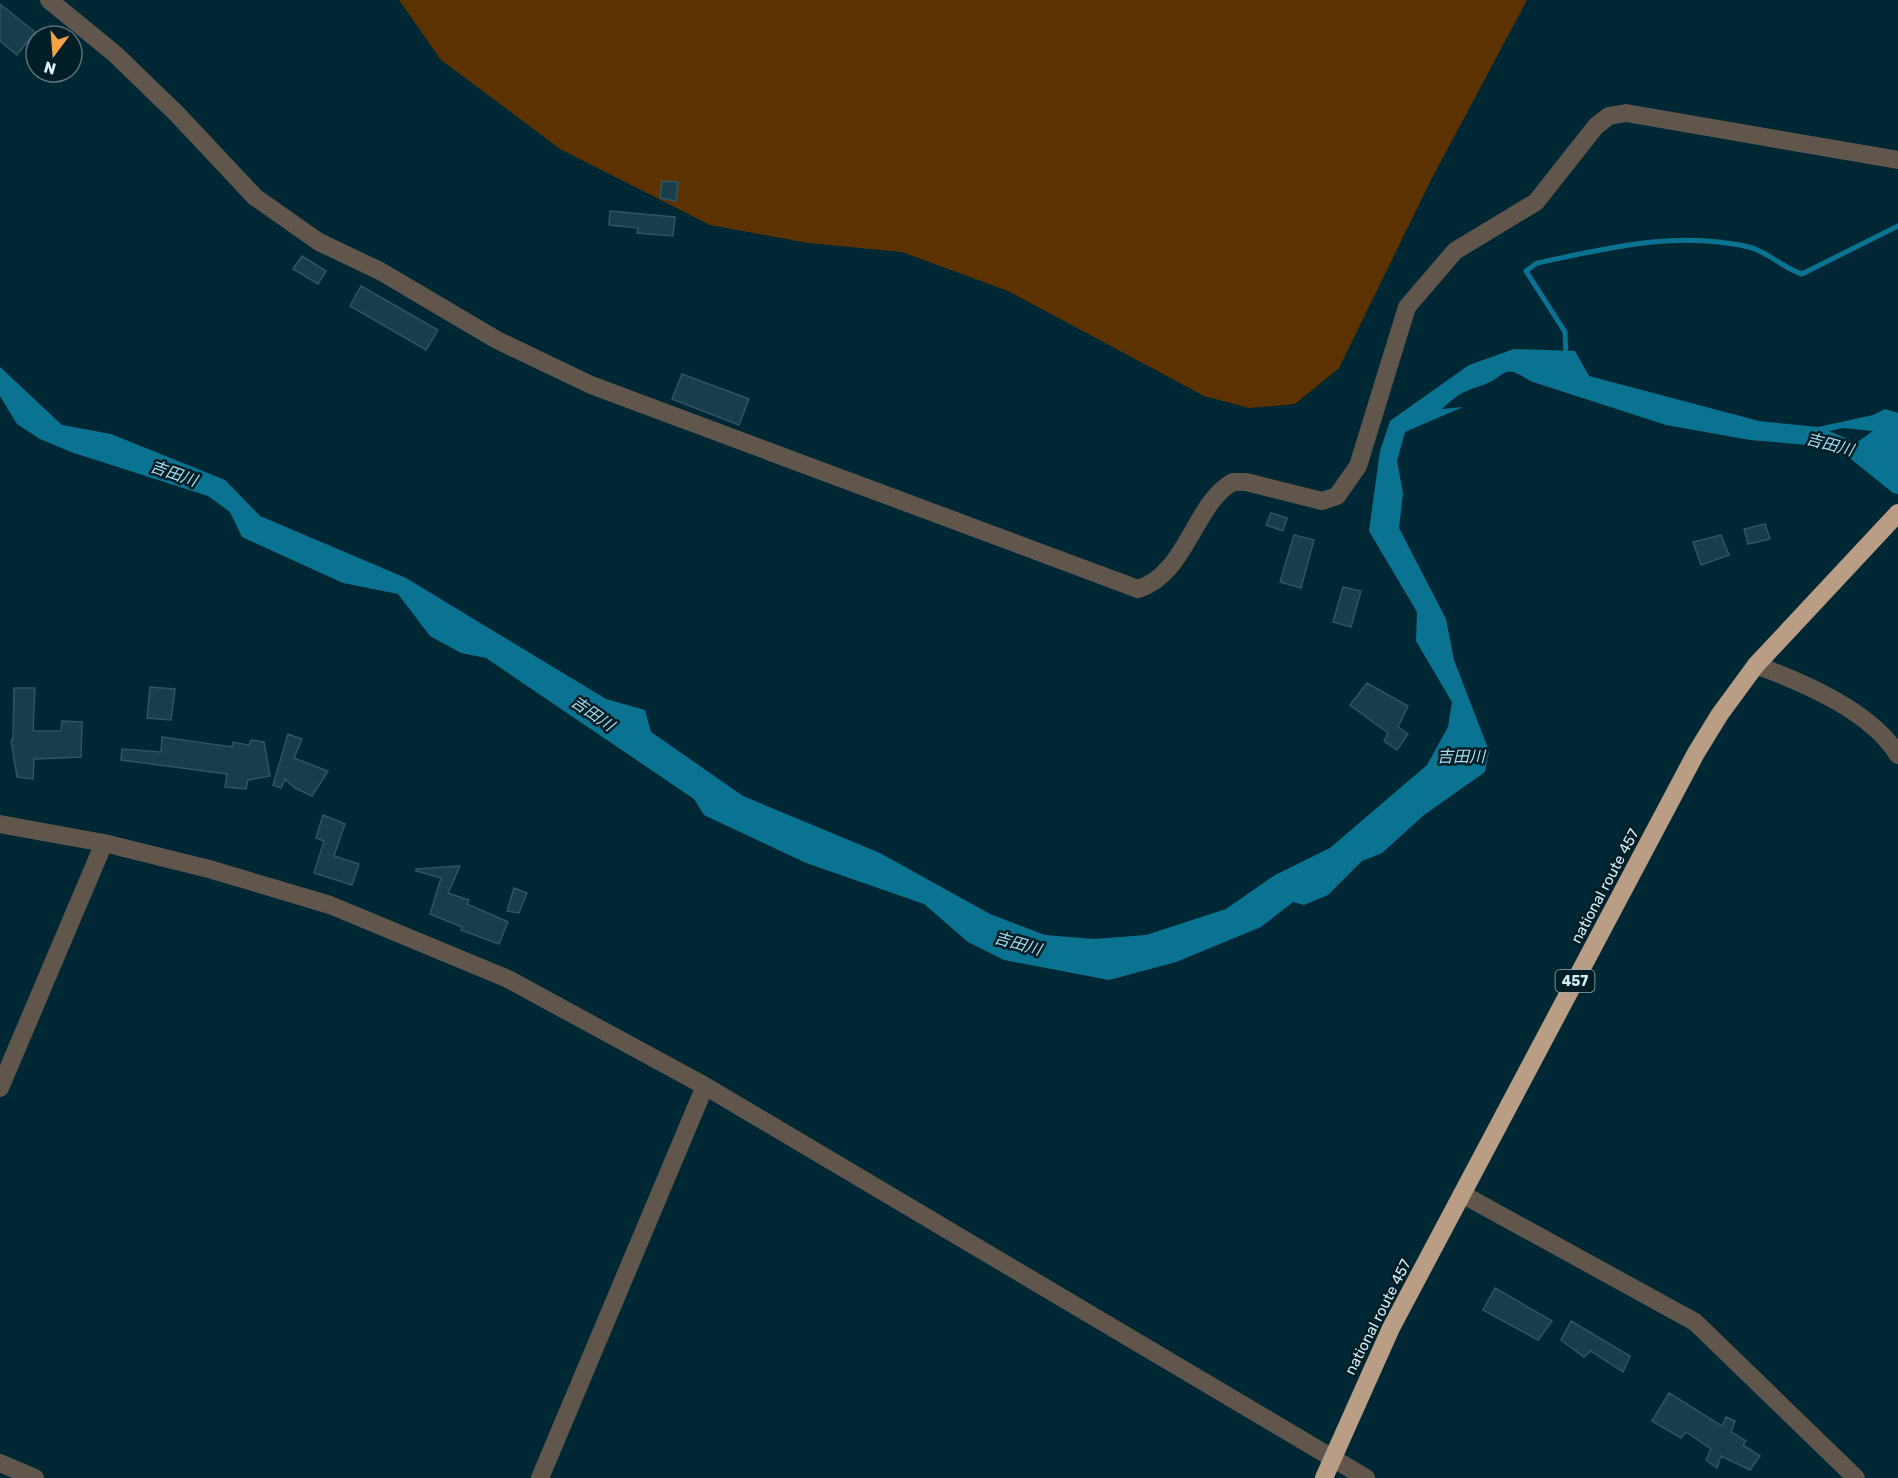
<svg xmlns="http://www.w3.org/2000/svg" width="1898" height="1478" font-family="Rubik,'Noto Sans JP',sans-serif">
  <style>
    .green { fill: #5c3300 }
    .water { fill: #0a7391; fill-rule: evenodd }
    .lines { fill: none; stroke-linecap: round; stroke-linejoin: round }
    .stream { stroke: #0a7391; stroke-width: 5 }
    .building { fill: #193e4b; stroke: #2f5462; stroke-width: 1.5 }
    .minor { stroke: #61564c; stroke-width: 18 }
    .highway { stroke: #b99d84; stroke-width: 18 }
    .labels { text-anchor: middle; stroke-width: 5; stroke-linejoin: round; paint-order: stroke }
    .shield { fill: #011d26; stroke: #98afb7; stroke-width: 1.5 }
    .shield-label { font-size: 14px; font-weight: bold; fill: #d8edf5 }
    .street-label { font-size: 15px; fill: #d8edf5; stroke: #011d26 }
    .water-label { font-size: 16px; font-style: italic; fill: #abdef2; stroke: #011d26 }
  </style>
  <rect width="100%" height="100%" fill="#002734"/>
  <path class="green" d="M 399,0 L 1527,0 L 1431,180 L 1339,368 L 1295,404 L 1249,408 L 1204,396 L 1008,291 L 902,252 L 808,243 L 710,225 L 560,149 L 441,60 Z"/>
  <path class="water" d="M 1514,349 L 1575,351 L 1589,376 L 1759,421 L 1818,427 L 1873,415 L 1885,409 L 1898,413 L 1898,494 L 1893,493 L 1851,459 L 1820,446 L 1750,440 L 1666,425 L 1530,381 C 1502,362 1506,377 1483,385 C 1462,392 1458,394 1442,409 L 1463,407 L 1405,432 L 1397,461 L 1403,493 L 1399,528 L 1446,619 L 1454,660 L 1489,751 L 1485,772 L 1424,815 L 1382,853 L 1362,861 L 1328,895 L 1304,905 L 1293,902 L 1261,927 L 1176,962 L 1109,980 L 1004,960 L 968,942 L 924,904 L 806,863 L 704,815 L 694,799 L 486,658 L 461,653 L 430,636 L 398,594 L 343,583 L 242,537 L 230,512 L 208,496 L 71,452 L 40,439 L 17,424 L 0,396 L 0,367 L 62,425 L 111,434 L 225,480 L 260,516 L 406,578 L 606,699 L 645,710 L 651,732 L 743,796 L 880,853 L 990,914 L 1045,935 L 1094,939 L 1146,935 L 1226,909 L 1275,875 L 1330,848 L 1427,765 L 1448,727 L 1452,702 L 1416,641 L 1417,612 L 1369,531 L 1380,451 L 1390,421 L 1469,365 ZM 1843,428 L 1872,431 L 1873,431 L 1856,443 L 1829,431 Z"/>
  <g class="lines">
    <path class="stream" d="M 1566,356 L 1565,332 L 1526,271 L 1537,263 C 1608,248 1676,230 1749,247 C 1768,252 1783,268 1802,274 L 1898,226"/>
  </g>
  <path class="building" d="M 0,4 L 35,32 L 17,55 L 0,41 Z
    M 662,181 L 678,182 L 676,201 L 660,198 Z
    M 610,211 L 675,217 L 673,236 L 637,233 L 638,228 L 609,225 Z
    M 302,256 L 326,271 L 318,284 L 293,269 Z
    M 361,286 L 438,330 L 426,350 L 350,306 Z
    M 682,374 L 749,399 L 739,425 L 672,399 Z
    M 1271,513 L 1287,518 L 1283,531 L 1266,525 Z
    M 1765,524 L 1770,539 L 1748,544 L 1744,529 Z
    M 1294,535 L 1314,540 L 1301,588 L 1280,582 Z
    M 1721,535 L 1729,555 L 1701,565 L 1693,542 Z
    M 1343,587 L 1361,591 L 1351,627 L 1333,622 Z
    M 1367,683 L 1408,706 L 1398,727 L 1408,734 L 1397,750 L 1384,741 L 1388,733 L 1350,705 Z
    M 150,687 L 175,689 L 171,720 L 147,718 Z
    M 14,688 L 35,688 L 33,731 L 61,731 L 62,721 L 82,722 L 81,757 L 34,759 L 33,779 L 17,777 L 11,740 L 13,739 Z
    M 288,734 L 302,739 L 294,758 L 328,771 L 312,796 L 295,788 L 285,779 L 281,788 L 273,785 Z
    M 162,737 L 232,747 L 233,742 L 249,745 L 251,740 L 264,742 L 270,776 L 248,780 L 246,789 L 225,787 L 227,774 L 121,760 L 122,749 L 161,752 Z
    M 323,815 L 345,824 L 334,856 L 359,864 L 352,885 L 314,873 L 324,841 L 316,838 Z
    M 460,866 L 448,893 L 469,900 L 467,904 L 508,922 L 499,944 L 461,930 L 462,927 L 430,914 L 441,878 L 416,871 L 416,869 Z
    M 514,888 L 527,893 L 519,913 L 507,911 Z
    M 1495,1288 L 1552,1321 L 1538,1340 L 1483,1310 Z
    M 1571,1321 L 1630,1356 L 1623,1372 L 1591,1351 L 1584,1357 L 1561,1340 Z
    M 1669,1393 L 1722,1426 L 1726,1417 L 1735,1421 L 1731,1432 L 1746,1441 L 1743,1445 L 1760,1456 L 1750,1470 L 1721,1456 L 1717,1468 L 1706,1460 L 1711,1449 L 1686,1432 L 1681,1438 L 1652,1421 Z"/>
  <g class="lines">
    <path class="minor" d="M 49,0 L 115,54 L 177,114 L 255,197 L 319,242 L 380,271 L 497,340 L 591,385 L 1138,589 C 1186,575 1195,502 1233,482 L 1246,482 L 1322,501 L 1337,496 L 1358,466 L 1407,307 L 1455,251 L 1536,202 L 1596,126 L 1609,116 L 1626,113 L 1898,160
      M 1756,665 C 1804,683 1871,711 1898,755
      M 0,824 L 104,843 L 209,869 L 330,905 L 508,979 L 705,1086 L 1366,1478
      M 0,1088 L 104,843
      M 1462,1194 L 1695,1322 L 1856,1478
      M 0,1463 L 35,1478
      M 540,1478 L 705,1086"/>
    <path class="highway" d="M 1324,1478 L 1391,1328 L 1696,753 L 1720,714 L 1756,665 L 1898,513"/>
  </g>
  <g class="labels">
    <rect class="shield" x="1555.5" y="970" width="39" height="22" rx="4.5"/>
    <g class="shield-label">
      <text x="1575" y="986">457</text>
    </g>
    <g class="street-label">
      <text transform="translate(1605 886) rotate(-62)" y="5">national route 457</text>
      <text transform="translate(1378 1317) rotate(-63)" y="5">national route 457</text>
    </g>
    <g class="water-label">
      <text transform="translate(1830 444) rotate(15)" y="6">吉田川</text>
      <text transform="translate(174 473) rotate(19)" y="6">吉田川</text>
      <text transform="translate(593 713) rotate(35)" y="6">吉田川</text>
      <text x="1461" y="762">吉田川</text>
      <text transform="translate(1018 943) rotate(16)" y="6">吉田川</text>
    </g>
  </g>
  <g transform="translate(54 54) rotate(196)"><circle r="28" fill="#011d26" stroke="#577079" stroke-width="1.5"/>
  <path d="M0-4.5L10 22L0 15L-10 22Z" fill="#f6a248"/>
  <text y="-9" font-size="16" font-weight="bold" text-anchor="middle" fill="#d8edf5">N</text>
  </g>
</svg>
